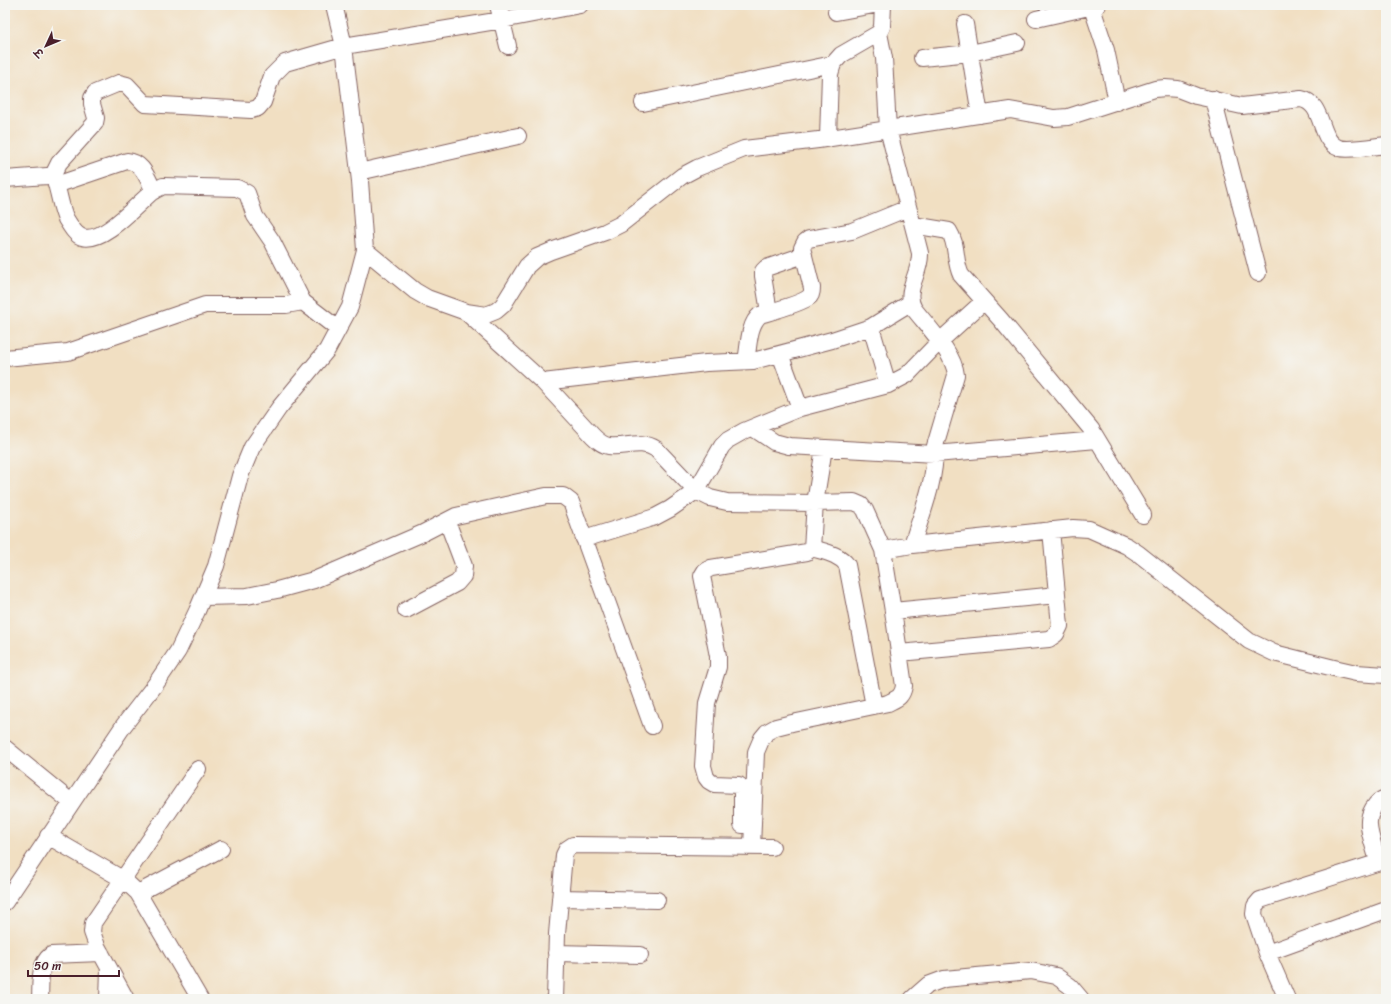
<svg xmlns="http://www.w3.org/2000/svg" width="1391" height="1004" font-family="Sriracha,'Playpen Sans Deva',sans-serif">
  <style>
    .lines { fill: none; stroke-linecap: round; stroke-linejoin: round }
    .minor-casing { stroke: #846260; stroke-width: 18 }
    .minor { stroke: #fff; stroke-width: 16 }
  </style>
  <rect width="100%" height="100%" fill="#f6f6f2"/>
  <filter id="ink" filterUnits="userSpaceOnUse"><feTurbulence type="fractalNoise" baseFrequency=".025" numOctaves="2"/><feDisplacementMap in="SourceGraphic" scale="8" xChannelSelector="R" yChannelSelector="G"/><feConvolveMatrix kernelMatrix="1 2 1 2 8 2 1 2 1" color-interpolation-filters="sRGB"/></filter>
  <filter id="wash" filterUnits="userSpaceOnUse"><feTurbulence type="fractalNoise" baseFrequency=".012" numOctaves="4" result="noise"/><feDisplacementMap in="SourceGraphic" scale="16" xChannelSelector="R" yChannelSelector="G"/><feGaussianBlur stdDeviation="0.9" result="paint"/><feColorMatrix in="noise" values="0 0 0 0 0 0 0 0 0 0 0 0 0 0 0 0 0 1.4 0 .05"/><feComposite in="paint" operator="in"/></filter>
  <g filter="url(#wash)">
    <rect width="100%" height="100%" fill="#f1dfc2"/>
  </g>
  <g filter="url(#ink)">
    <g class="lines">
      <g class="minor-casing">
        <path id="minor" d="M 498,5 L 508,46
          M 1091,5 L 1106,50 L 1117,102
          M 836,12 L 874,5
          M 1036,19 L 1098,5
          M 965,24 L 980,115
          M 879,33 L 884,58 L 888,129 L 920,253 C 921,274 903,290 914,309 C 928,327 954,353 956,375 L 935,446 C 936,480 922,513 912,545
          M 922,58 L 970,53 L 1017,43
          M 1213,99 L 1258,273
          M 643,103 L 833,64
          M 828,138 L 830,74 L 833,64 L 841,55 L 879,33 L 882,27 L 883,5
          M 359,172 L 518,136
          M 52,177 L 59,163 L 95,123 L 96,118 L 92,104 L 92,98 L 95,93 L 119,83 L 127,85 L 145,104 L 251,110 L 258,108 L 263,102 L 272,76 L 285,63 L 344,46 L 502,20 L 580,5
          M 5,179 L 47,176 L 52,177 L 55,181 C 59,192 61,209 66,219 C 70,225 75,235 82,237 C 103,244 137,204 152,192 C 156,189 160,188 163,186 L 237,188 L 247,193 L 255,216 L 272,241 L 303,302 L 338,329
          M 56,185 L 127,161 C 143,162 147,178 154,191
          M 913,225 L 949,231 C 958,245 954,261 961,275 L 1001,320 L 1091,429 L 1143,515
          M 365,250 L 415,291 L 427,298 L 466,312 L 486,315 L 496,311 L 503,305 L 527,266 L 537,257 L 551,251 L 605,232 L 621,224 L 682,176 L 697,168 L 744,149 L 818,140 L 1010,110 L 1054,118 L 1068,117 L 1155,89 L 1165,88 L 1178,89 L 1196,96 L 1242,106 L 1301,99 C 1325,103 1318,141 1339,148 C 1348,151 1376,146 1386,145
          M 466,312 L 543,382 L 593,436 C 597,440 602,445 609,446 C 625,448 641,439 656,449 L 696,491 L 710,498 L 727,502 L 815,503 L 854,502 L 861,505 L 865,510 L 883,550 L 893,611 L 904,686 C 902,697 898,698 888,703 L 792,723 L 776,727 L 767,732 L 762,738 L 756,752 L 752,847
          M 769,312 L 763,276 L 763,271 L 766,268 L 804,255
          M 871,327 L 888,385
          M 780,354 L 800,408
          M 5,358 L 68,352 L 205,305 L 286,305 L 303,302
          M 746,361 C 749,347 748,325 760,315 C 770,312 803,303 809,297 C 812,295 812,291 812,288 L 802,248 L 805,242 L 809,239 L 852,231 L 908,208
          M 543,382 L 706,363 L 753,361 L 832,340 L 871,327 L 910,303
          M 753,428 L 774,442 L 789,446 L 935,454 L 1097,440
          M 584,539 L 655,517 L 670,509 L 696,491 L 722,446 L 728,440 L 744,431 L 800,408 L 888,385 L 907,375 L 939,342 L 984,301
          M 812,548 C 825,552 839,554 847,565 L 874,706
          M 883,550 L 912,545 L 1073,528 L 1089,529 L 1127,546 L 1139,554 L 1249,641 L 1274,653 L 1334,668 L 1356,673 L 1386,675
          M 203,597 L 247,596 L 277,590 L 314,580 L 423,533 L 456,516 L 546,496 L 563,496 L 571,502 L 652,726
          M 406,610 L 457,583 L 463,576 L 464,566 L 447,521
          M 893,611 L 1057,595
          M 899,653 L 1049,639 L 1056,634 L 1060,626 L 1051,530
          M 5,748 L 71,802
          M 742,825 L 742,788 L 739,785 L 714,784 L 709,781 L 706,777 L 703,766 L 707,703 L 718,667 L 718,656 L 702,576 L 705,571 L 711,568 L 807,552 L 812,548 L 815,503 L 824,448
          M 48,836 L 124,880 L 138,893 L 200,999
          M 1378,862 C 1376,852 1369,835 1369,825 C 1368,815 1375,800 1386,798
          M 138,893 L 221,849
          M 560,898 L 657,900
          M 5,902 L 124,725 L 155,685 L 178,651 L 197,611 L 216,566 L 240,476 L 252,447 L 279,408 L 327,350 L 350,307 L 365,250 L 360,181 L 344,46 L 334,5
          M 556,953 L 640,955
          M 1267,953 L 1386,910
          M 40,999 C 41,984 38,965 51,955 L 101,953
          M 108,999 L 109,969
          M 126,999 L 97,946 L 92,932 L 93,923 L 198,769
          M 555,999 L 557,934 L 564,855 L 567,849 L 573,845 L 772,847
          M 912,999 L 928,985 L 944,979 L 1031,971 L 1056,976 L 1070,986 L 1081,999
          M 1287,999 L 1267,953 L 1254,914 L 1255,906 L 1260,900 L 1386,860"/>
      </g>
      <use href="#minor" class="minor"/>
    </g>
  </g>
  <rect width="1391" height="1004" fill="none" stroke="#f6f6f2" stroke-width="20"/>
  <g transform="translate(46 46) rotate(226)" stroke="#f6f6f2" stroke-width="3" paint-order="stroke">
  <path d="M0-3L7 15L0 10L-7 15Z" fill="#4a1f2b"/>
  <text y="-6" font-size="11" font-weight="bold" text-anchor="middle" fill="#4a1f2b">उ</text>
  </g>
  <path d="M28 970v6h91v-6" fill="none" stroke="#4a1f2b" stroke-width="2"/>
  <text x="34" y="970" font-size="12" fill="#4a1f2b" stroke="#f6f6f2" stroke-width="3" paint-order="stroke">50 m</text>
</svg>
